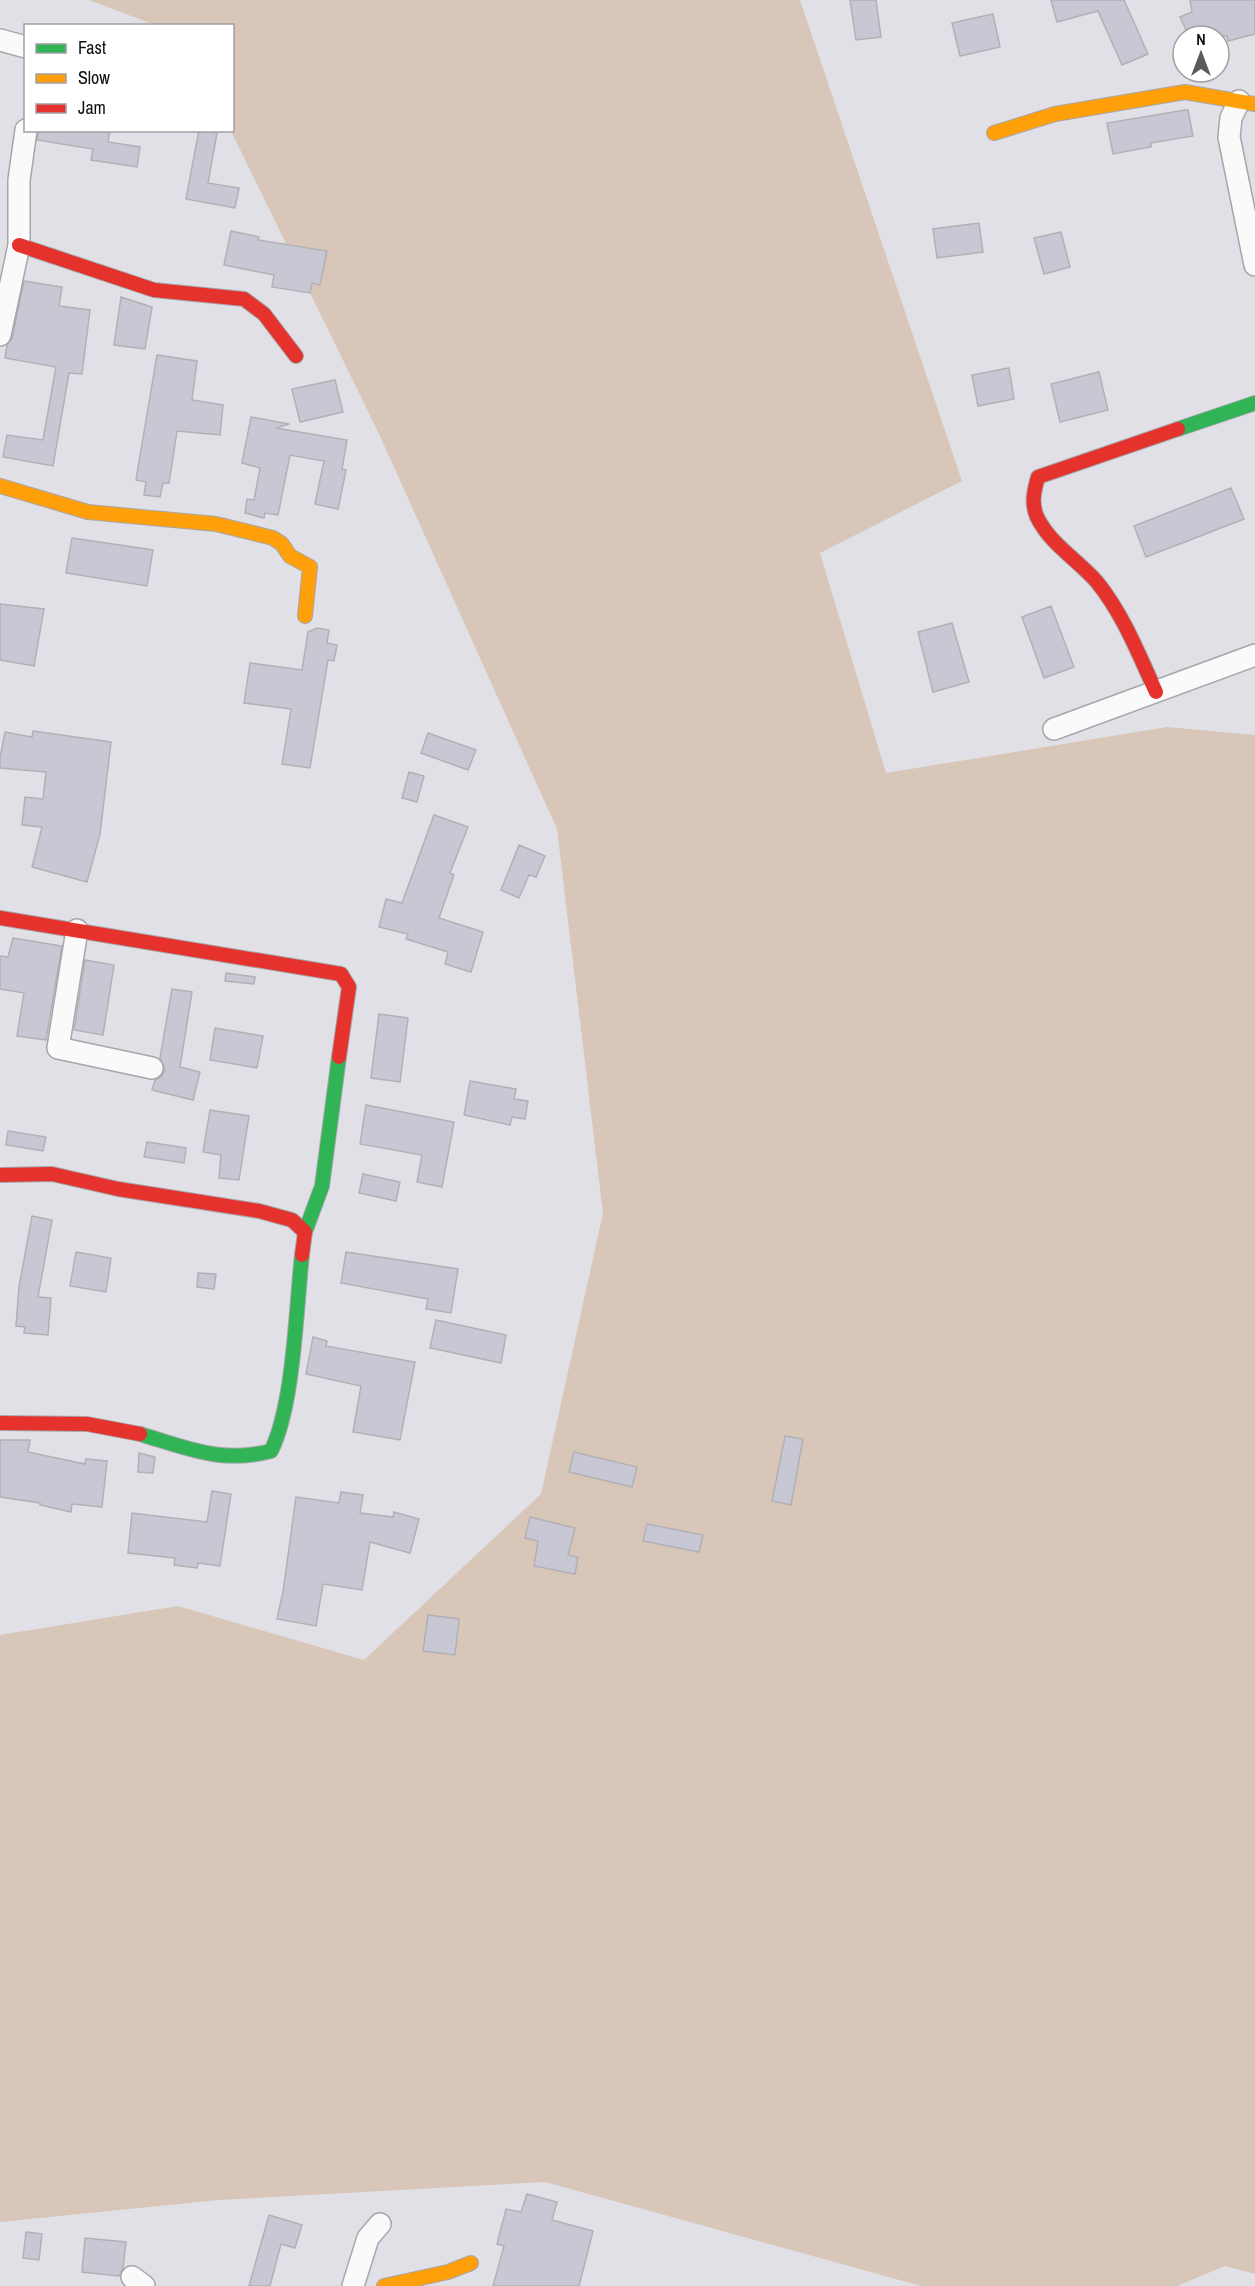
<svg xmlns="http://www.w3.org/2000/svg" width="1255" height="2286" font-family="'Archivo Narrow',sans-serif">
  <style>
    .green { fill: #d8c7b8 }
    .building { fill: #c7c8d4; stroke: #b1b1b5; stroke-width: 1.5 }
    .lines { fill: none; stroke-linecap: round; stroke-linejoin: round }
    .street-casing { stroke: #a6a6ab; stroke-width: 24 }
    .fast-casing { stroke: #a6a6ab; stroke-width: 16 }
    .slow-casing { stroke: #a6a6ab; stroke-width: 16 }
    .jam-casing { stroke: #a6a6ab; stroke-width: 16 }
    .street { stroke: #fafafb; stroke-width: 21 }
    .fast { stroke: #30b455; stroke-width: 14 }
    .slow { stroke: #ff9f0a; stroke-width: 14 }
    .jam { stroke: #e5322d; stroke-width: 14 }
  </style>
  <rect width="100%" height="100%" fill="#e0e0e6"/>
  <path class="green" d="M 89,0 L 800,0 L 962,481 L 820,553 L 886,773 L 1167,727 L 1255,735 L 1255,2274 L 1225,2266 L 1177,2286 L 921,2286 L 545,2182 L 219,2200 L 0,2222 L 0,1635 L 178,1606 L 364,1660 L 541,1494 L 603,1213 L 557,829 L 380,436 L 231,131 L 232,26 L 155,25 Z"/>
  <path class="building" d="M 850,0 L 876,0 L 881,37 L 856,40 Z
    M 1051,0 L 1124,0 L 1148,54 L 1122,65 L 1098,11 L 1057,22 Z
    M 1190,0 L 1255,0 L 1255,34 L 1228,41 L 1227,36 L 1189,36 L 1180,17 L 1192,12 Z
    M 993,14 L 1000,47 L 960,56 L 952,23 Z
    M 1185,110 L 1188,110 L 1193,136 L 1151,143 L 1151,147 L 1113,154 L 1107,123 Z
    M 39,130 L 110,130 L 108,142 L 140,147 L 137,167 L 91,160 L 93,149 L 37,140 Z
    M 199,130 L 217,133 L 208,183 L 239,188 L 235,208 L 186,199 Z
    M 979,223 L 983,252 L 937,258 L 933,229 Z
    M 231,231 L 259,237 L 258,240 L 327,251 L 320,285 L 312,283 L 310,293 L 272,287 L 274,275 L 224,265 Z
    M 1061,232 L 1070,267 L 1044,274 L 1034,238 Z
    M 24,281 L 62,287 L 59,306 L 90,310 L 82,374 L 69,373 L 53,466 L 3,457 L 7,435 L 43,440 L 56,367 L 5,358 L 7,345 L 12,338 Z
    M 121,297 L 152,307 L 145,349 L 114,345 Z
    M 157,355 L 197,361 L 192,400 L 223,405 L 220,435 L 177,431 L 169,483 L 163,483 L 160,497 L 144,495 L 146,482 L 136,480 Z
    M 1009,368 L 1014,399 L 978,406 L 972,375 Z
    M 1099,372 L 1108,410 L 1060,422 L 1051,384 Z
    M 335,380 L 343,412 L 300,422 L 292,389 Z
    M 251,417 L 289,424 L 276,428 L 347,440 L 342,469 L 346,470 L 338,509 L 315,504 L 324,461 L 290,455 L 278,515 L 265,513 L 264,518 L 245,513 L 247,499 L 254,500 L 260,468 L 242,463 Z
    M 1231,488 L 1244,519 L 1146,557 L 1134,526 Z
    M 72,538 L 153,550 L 147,586 L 66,573 Z
    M 0,604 L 44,609 L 34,666 L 0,660 Z
    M 1051,606 L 1074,667 L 1044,678 L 1022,617 Z
    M 952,623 L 969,682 L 933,692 L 918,632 Z
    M 317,628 L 329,630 L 327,643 L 337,645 L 334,661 L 328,660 L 310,768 L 282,764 L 291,709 L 244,703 L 250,663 L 302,670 L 308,632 Z
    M 33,731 L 111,742 L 100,834 L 87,882 L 32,867 L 42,827 L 22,825 L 25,797 L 43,799 L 46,772 L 0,768 L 0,758 L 5,732 L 32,737 Z
    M 428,733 L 476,750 L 468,770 L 421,753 Z
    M 409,772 L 424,776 L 417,802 L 402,798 Z
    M 434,815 L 468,827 L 450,873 L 454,875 L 439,918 L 483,932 L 471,972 L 445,964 L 448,952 L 406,939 L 408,934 L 379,927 L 386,899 L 402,903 Z
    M 519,845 L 545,856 L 536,877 L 529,875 L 519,898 L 501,890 Z
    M 13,938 L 62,946 L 46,1040 L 17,1036 L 24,993 L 0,989 L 0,956 L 8,957 Z
    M 85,960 L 114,965 L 103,1035 L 74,1030 Z
    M 226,973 L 255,977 L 254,984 L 225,981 Z
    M 172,989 L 192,992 L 180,1067 L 200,1072 L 193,1100 L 152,1090 L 155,1080 L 161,1077 L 165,1070 L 160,1058 Z
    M 379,1014 L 408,1018 L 400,1082 L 371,1078 Z
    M 215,1028 L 263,1036 L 257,1068 L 210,1060 Z
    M 470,1081 L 516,1089 L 514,1099 L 528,1101 L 525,1119 L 512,1117 L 510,1125 L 464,1115 Z
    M 366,1105 L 454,1122 L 442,1187 L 417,1182 L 422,1155 L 360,1144 Z
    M 210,1110 L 249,1116 L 239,1180 L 219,1178 L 221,1155 L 203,1152 Z
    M 8,1131 L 46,1137 L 43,1151 L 6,1145 Z
    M 147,1142 L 186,1148 L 184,1163 L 144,1157 Z
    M 363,1174 L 400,1182 L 396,1201 L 359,1193 Z
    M 32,1216 L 52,1220 L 38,1297 L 51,1298 L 48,1335 L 24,1333 L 25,1327 L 16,1326 L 19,1287 Z
    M 76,1252 L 111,1258 L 106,1292 L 70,1286 Z
    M 346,1252 L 458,1269 L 451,1313 L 426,1309 L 428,1299 L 341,1283 Z
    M 198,1273 L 216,1274 L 214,1289 L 197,1287 Z
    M 436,1320 L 506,1335 L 501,1363 L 430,1348 Z
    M 313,1337 L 327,1341 L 326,1346 L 415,1362 L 400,1440 L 353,1432 L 361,1386 L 306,1374 Z
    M 785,1436 L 803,1439 L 791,1505 L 772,1501 Z
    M 0,1440 L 30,1440 L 28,1452 L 85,1464 L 86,1459 L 107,1461 L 102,1507 L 72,1504 L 71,1512 L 40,1505 L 40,1503 L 0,1497 Z
    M 574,1452 L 637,1467 L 632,1487 L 569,1472 Z
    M 139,1453 L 155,1457 L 153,1473 L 138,1472 Z
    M 212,1491 L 231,1494 L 220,1566 L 198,1563 L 197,1568 L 174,1565 L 175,1558 L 128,1553 L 132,1513 L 207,1522 Z
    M 341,1492 L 363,1495 L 360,1513 L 393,1517 L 394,1512 L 419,1519 L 410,1553 L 370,1542 L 362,1590 L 323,1584 L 316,1626 L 277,1619 L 283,1592 L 296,1497 L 339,1503 Z
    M 530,1517 L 575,1528 L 568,1555 L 578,1557 L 575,1574 L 534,1566 L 538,1541 L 525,1538 Z
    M 647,1524 L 703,1535 L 699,1552 L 643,1541 Z
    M 428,1615 L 459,1619 L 455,1655 L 423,1651 Z
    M 527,2194 L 557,2202 L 552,2220 L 593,2231 L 579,2286 L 493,2286 L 504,2246 L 497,2244 L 506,2209 L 521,2212 Z
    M 269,2215 L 302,2225 L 295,2248 L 281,2244 L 270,2286 L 249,2286 Z
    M 26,2232 L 42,2234 L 39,2260 L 23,2258 Z
    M 85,2238 L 126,2242 L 123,2268 L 119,2276 L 82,2272 Z"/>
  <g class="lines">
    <g class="street-casing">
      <path id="street" d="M 0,40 L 26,47
        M 1239,101 L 1231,118 L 1229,137 L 1255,265
        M 0,335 L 19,245 L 19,180 L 26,130
        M 1054,729 L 1255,655
        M 77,930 L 58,1048 L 152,1068
        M 132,2277 L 144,2286
        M 353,2286 L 368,2238 L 380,2224"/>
    </g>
    <g class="fast-casing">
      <path id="fast" d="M 1178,429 L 1255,403
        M 305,1232 L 322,1186 L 339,1057
        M 140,1434 C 187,1448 221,1464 271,1451 C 294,1405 296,1308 302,1255"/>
    </g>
    <g class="slow-casing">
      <path id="slow" d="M 994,133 L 1055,114 L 1185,92 L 1255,104
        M 0,486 L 88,512 L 216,524 L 273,538 L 282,544 L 290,556 L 310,567 L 305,616
        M 384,2286 L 448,2272 L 471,2263"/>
    </g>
    <g class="jam-casing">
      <path id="jam" d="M 19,245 L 154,290 L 244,299 L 264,314 L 296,356
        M 1156,692 C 1139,655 1123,614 1097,582 C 1078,560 1050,544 1037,517 C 1031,503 1034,491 1038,477 L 1178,429
        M 0,918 L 341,974 L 349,987 L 339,1057
        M 0,1175 L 52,1174 L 118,1189 L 259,1211 L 292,1220 L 305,1232 L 302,1255
        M 0,1423 L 87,1424 L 140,1434"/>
    </g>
    <use href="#street" class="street"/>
    <use href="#fast" class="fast"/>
    <use href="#slow" class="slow"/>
    <use href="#jam" class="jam"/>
  </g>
  <rect x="24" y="24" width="210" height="108" fill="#ffffff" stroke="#a0a0a1" stroke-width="1.5"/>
  <rect x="36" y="44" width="30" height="9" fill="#30b455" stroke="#a0a0a1" stroke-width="1.5"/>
  <text x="78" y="54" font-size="18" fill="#111115">Fast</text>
  <rect x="36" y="74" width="30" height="9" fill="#ff9f0a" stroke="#a0a0a1" stroke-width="1.5"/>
  <text x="78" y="84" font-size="18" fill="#111115">Slow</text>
  <rect x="36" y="104" width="30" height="9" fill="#e5322d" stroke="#a0a0a1" stroke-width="1.5"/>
  <text x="78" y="114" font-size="18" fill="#111115">Jam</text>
  <g transform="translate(1201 54)"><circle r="28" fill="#ffffff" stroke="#a0a0a1" stroke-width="1.5"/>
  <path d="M0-4.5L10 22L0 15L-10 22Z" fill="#59595e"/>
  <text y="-9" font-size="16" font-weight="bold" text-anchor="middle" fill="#111115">N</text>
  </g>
</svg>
